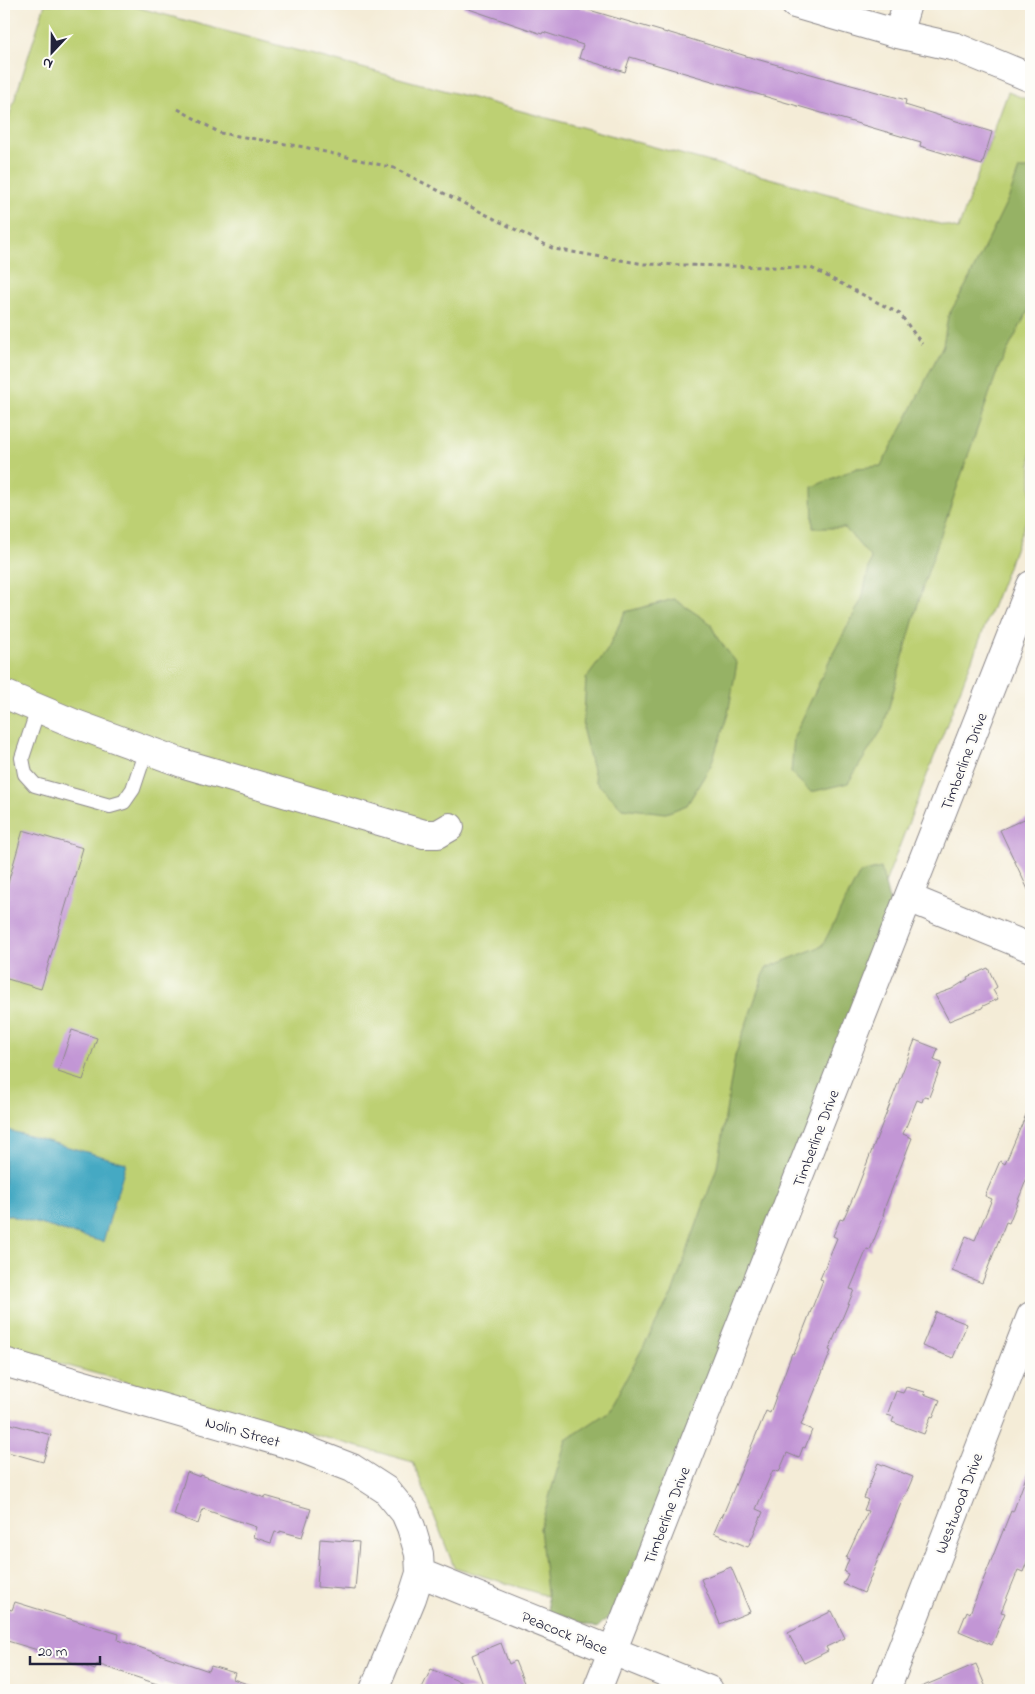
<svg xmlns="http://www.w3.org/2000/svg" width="1035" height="1694" font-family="'Indie Flower',sans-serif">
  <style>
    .green { fill: #bdd073; stroke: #707957 }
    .forest { fill: #96b265; stroke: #5c6a50 }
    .water { fill: #44a9c3; stroke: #33667f }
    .building { fill: #c296d5 }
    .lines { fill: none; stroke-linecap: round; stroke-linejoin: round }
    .lane-casing { stroke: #8b8789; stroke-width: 16 }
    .street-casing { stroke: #8b8789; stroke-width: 30 }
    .path { stroke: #8b8789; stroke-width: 3; stroke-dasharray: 4 4; stroke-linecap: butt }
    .lane { stroke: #fff; stroke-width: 14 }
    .street { stroke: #fff; stroke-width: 28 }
    .labels { text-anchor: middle; stroke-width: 4.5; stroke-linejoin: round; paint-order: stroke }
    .street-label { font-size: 16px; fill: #22223b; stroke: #fdfcf7 }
  </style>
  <rect width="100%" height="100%" fill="#fdfcf7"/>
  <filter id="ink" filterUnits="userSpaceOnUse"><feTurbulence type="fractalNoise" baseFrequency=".02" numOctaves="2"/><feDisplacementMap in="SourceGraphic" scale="10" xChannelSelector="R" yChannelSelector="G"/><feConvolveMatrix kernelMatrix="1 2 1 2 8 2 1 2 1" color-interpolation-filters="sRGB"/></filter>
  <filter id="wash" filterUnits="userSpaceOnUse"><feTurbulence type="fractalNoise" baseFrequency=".0096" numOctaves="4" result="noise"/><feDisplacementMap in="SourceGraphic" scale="20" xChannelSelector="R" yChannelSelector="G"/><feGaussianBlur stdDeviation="1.12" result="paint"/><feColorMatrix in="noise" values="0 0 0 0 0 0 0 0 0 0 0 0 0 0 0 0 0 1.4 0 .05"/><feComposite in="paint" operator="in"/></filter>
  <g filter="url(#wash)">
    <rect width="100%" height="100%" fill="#f4ecd7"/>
    <path class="green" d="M 45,4 L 125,4 L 958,229 L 1008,92 L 1031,101 L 1031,508 L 601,1613 L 454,1567 L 413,1462 L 4,1348 L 4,133 Z"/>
    <path class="forest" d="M 1019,169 L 1031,169 L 1031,305 L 998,369 L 923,586 L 883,728 L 848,783 L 811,792 L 791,773 L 794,737 L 830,659 L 862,599 L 871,558 L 845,528 L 813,528 L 812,487 L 857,468 L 881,466 L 904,424 L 943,345 L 948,316 L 966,285 L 1009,197 Z
      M 674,599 L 710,623 L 718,639 L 737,663 L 728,714 L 711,765 L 687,805 L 666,813 L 622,808 L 596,782 L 583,731 L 586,679 L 608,649 L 625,612 Z
      M 881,868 L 892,912 L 624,1602 L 597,1628 L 549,1611 L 540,1528 L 566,1440 L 608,1412 L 672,1294 L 717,1167 L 735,1056 L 766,968 L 822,946 L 860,873 Z"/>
    <path class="water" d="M 4,1129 L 126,1163 L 103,1242 L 4,1214 Z"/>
    <g id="blocks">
      <path class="building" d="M 464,4 L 569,4 L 667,33 L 667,32 L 756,59 L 906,100 L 905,105 L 992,132 L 982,165 L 920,146 L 921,142 L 630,57 L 625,72 L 579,58 L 583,45 L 543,32 L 542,34 L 463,7 Z
        M 1031,816 L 1031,896 L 1000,830 Z
        M 23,830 L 83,848 L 41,989 L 4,978 L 4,897 Z
        M 988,968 L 997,987 L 993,990 L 998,999 L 983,1006 L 982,1008 L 949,1021 L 935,995 L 952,989 L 968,979 L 967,977 Z
        M 72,1030 L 97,1038 L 83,1080 L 58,1072 Z
        M 915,1040 L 938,1049 L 934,1060 L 942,1063 L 929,1097 L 924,1096 L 922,1102 L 917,1100 L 903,1134 L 912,1138 L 886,1204 L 883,1215 L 884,1215 L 870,1250 L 867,1249 L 850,1289 L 854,1290 L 829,1350 L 831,1351 L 801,1425 L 812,1430 L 805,1448 L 803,1447 L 799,1458 L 787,1453 L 779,1472 L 773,1470 L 756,1509 L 763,1512 L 748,1547 L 714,1533 L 721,1516 L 722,1517 L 766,1411 L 770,1413 L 792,1353 L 794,1354 L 823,1280 L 820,1279 L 837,1238 L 833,1236 L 840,1219 L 843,1220 L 856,1191 Z
        M 1031,1103 L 1031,1168 L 1009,1223 L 1006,1222 L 982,1283 L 952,1271 L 966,1236 L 975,1240 L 992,1199 L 985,1196 L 1000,1161 L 1005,1164 Z
        M 936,1312 L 967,1324 L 953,1358 L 922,1346 Z
        M 906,1387 L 925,1392 L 924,1394 L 940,1400 L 933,1417 L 931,1416 L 924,1434 L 892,1422 L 894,1417 L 887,1415 L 896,1391 L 903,1393 Z
        M 4,1422 L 51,1435 L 43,1462 L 4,1451 Z
        M 878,1463 L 913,1477 L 905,1496 L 904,1496 L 864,1593 L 843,1584 L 848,1574 L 844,1572 L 849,1559 L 846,1558 L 868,1511 L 864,1510 L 868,1500 L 864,1498 Z
        M 1029,1469 L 1031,1469 L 1031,1551 L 1023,1572 L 1018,1570 L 1001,1612 L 1005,1613 L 992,1645 L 959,1631 L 967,1611 L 970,1613 L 1011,1511 L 1013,1512 Z
        M 187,1472 L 200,1477 L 201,1475 L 265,1498 L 265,1496 L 311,1509 L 302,1537 L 280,1531 L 280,1533 L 275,1532 L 271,1543 L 253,1537 L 256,1527 L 203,1509 L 198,1524 L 174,1515 Z
        M 320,1539 L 359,1542 L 355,1590 L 317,1587 Z
        M 731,1567 L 750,1612 L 720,1624 L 701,1579 Z
        M 15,1602 L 119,1634 L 118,1640 L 209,1671 L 211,1666 L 235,1673 L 233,1679 L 256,1687 L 255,1690 L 182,1690 L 163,1684 L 163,1686 L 97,1664 L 95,1670 L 69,1661 L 68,1659 L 4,1640 L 4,1608 L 12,1610 Z
        M 832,1611 L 845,1638 L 826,1647 L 828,1651 L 804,1663 L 788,1633 Z
        M 501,1643 L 509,1664 L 515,1661 L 527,1690 L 485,1690 L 472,1655 Z
        M 976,1664 L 987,1690 L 914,1690 Z
        M 431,1669 L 478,1690 L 421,1690 Z"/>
    </g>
  </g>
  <g filter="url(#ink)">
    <use href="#blocks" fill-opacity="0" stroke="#8b8789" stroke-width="1"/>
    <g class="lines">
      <g class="lane-casing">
        <path id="lane" d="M 38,709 L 22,758 L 25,774 L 35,785 L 110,806 L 124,802 L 133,789 L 146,750"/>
      </g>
      <g class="street-casing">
        <path id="street" d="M 795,4 L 898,34 L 956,47 L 1031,78
          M 898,34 L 907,4
          M 4,694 L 73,723 L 185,764 L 424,834 L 438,834 L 450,827
          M 909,898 L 1031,948
          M 4,1362 L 298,1447 L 352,1468 L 386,1490 L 405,1513 L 411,1527 L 419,1554 L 420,1573 L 412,1598 L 374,1690
          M 420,1573 L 709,1690
          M 597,1690 L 1031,585
          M 886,1690 L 1031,1316"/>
      </g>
      <path class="path" d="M 178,109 L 220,133 L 304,147 L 394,168 L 554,249 L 644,264 L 811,268 L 900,314 L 922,344"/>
      <use href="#lane" class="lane"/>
      <use href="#street" class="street"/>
    </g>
  </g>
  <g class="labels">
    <g class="street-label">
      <text transform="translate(963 761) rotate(-69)" y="6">Timberline Drive</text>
      <text transform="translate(815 1138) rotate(-69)" y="6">Timberline Drive</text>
      <text transform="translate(243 1431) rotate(16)" y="6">Nolin Street</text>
      <text transform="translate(958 1503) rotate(-69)" y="6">Westwood Drive</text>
      <text transform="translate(666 1515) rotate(-69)" y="6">Timberline Drive</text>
      <text transform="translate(565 1632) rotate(22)" y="6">Peacock Place</text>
    </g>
  </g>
  <rect width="1035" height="1694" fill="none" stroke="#fdfcf7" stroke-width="20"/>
  <g transform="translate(52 52) rotate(202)" stroke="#fdfcf7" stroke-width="4" paint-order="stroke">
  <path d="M0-4L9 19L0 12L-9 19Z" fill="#22223b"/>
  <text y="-8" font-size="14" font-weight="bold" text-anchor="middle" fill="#22223b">N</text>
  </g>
  <path d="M30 1656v8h70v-8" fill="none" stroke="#22223b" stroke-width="2.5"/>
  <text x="38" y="1656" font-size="15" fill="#22223b" stroke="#fdfcf7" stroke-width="4" paint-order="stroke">20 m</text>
</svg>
